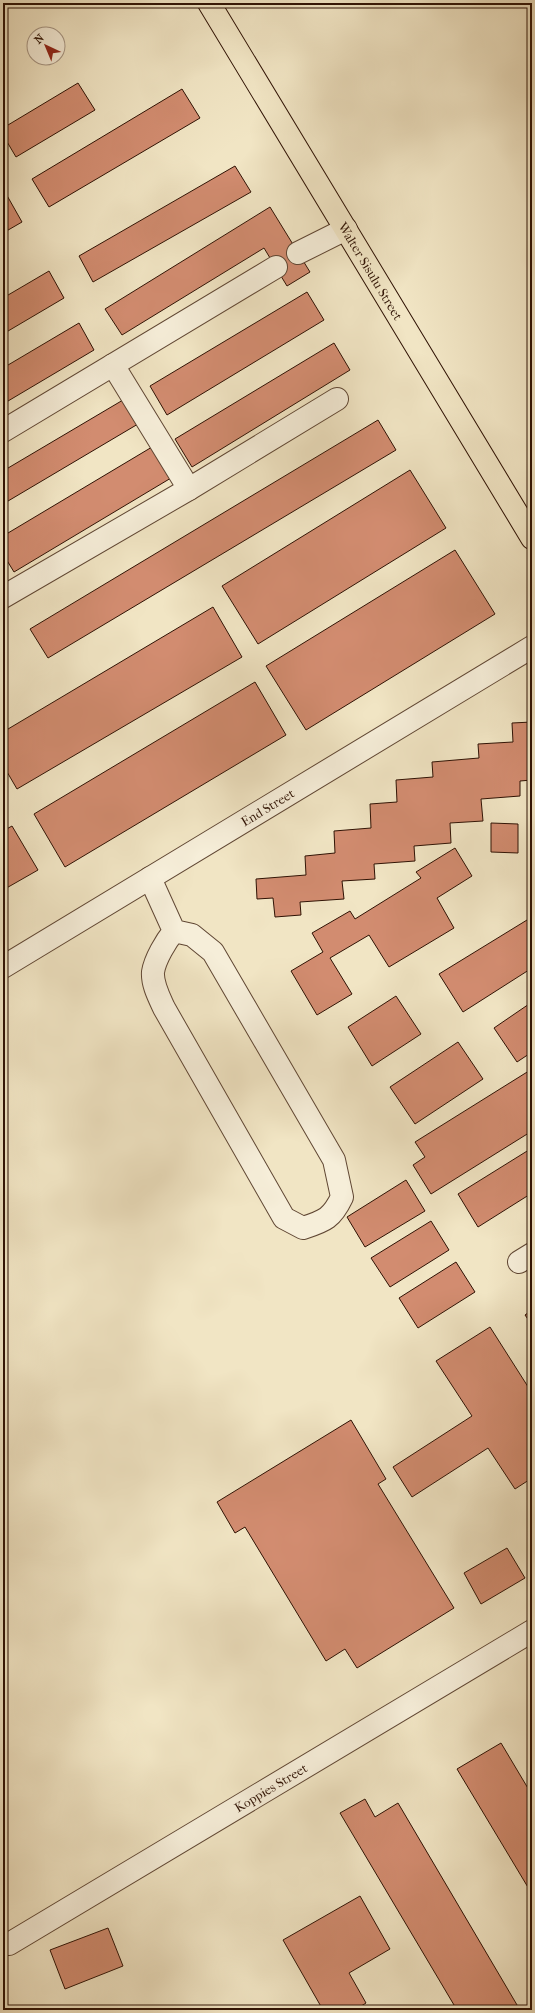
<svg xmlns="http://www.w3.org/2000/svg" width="535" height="2013" font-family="'IM FELL French Canon',serif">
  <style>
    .building { fill: #d28c70; stroke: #2f1204 }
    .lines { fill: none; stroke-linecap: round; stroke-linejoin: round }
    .minor-casing { stroke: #604734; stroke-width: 24 }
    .highway-casing { stroke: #2f1204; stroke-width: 24 }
    .minor { stroke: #f6eed9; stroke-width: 22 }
    .highway { stroke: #f1e5c4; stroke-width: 22 }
    .labels { text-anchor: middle; stroke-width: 3; stroke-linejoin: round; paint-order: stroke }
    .street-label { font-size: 13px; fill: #2f1204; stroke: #f6eed9 }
  </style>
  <rect width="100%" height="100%" fill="#f1e5c4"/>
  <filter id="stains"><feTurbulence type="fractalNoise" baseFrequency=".005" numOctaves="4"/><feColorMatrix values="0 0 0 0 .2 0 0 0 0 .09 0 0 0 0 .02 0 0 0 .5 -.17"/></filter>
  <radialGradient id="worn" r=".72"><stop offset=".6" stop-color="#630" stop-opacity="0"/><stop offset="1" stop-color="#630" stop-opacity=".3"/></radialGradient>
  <path class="building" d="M 78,83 L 95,110 L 16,157 L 3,135 L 3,128 Z
    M 182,89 L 200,118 L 49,207 L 32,179 Z
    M 235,166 L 251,192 L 93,282 L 79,256 Z
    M 5,192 L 22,222 L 3,233 L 3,194 Z
    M 270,207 L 310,272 L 287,286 L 264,248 L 122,335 L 105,309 Z
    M 49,271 L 64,298 L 3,334 L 3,298 Z
    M 307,292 L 324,320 L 167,415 L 150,386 Z
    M 79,323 L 94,350 L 3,404 L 3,368 Z
    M 334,343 L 350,370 L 192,467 L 175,439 Z
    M 123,400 L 138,424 L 3,504 L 3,471 Z
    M 378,420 L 396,450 L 48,658 L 30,629 Z
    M 152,447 L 171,478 L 14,572 L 3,554 L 3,536 Z
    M 410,470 L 446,528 L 258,644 L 222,586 Z
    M 455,550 L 495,614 L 306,730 L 266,666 Z
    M 213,607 L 242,657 L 17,789 L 3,765 L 3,732 Z
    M 255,682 L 286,735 L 65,867 L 34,814 Z
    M 532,722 L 532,780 L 520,781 L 520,796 L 481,799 L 483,821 L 450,823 L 451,843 L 414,846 L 415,861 L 374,864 L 375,879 L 342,881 L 344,899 L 300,902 L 301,915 L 275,917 L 273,898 L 257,899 L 256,879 L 306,875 L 305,856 L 335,853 L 334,831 L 371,828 L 370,804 L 397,802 L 396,780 L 433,777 L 432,762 L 479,758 L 478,744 L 513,742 L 512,723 Z
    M 491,823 L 518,824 L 518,853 L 491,852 Z
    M 12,826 L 38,870 L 3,890 L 3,831 Z
    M 455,848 L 472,876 L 437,898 L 454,928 L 389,967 L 369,935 L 330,958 L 352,994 L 317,1015 L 291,971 L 323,952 L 312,933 L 350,911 L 355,919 L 421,878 L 416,872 Z
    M 527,920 L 532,927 L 532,968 L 463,1012 L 439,974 Z
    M 396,996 L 421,1034 L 372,1066 L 348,1027 Z
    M 532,1002 L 532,1052 L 517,1062 L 494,1028 Z
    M 458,1042 L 483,1079 L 415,1124 L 390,1087 Z
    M 532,1069 L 532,1131 L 431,1194 L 413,1165 L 425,1157 L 415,1142 Z
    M 532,1148 L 532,1193 L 478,1227 L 458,1194 Z
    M 406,1180 L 425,1211 L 365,1247 L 347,1217 Z
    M 431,1221 L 449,1250 L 390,1287 L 371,1258 Z
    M 456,1262 L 475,1292 L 418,1328 L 399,1298 Z
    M 532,1310 L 532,1325 L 525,1315 Z
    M 490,1327 L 532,1393 L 532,1478 L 515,1489 L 488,1448 L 412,1497 L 393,1467 L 472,1416 L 436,1361 Z
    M 351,1420 L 386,1479 L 378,1484 L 454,1608 L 357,1668 L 345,1649 L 326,1661 L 245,1527 L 235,1533 L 217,1502 Z
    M 507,1548 L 525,1578 L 481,1604 L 464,1573 Z
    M 501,1743 L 532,1795 L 532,1894 L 457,1769 Z
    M 365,1799 L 375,1817 L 398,1803 L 520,2010 L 457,2010 L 340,1813 Z
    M 360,1896 L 390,1949 L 349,1973 L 366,2003 L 355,2010 L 323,2010 L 283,1940 Z
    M 108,1928 L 123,1966 L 65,1989 L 50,1950 Z"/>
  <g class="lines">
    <g class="minor-casing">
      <g id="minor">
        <path d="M 298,253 L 346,229"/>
        <path d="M 113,365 L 189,489"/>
        <path d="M 3,431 L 276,267"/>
        <path d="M 3,597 L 189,489 L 337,399"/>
        <path d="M 150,878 L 174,931 L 192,935 L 213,952 L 334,1160 L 342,1197 C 332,1218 325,1221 303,1228 L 284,1218 L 164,1008 C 159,997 152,984 153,972 C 155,959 166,941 174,931"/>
        <path id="s1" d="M 3,967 L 532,647"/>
        <path d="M 519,1262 L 532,1254"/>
        <path id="s2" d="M 9,1944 L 532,1631"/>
      </g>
    </g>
    <g class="highway-casing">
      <g id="highway">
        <path id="s3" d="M 209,3 L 532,538"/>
      </g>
    </g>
    <use href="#minor" class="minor"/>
    <use href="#highway" class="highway"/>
  </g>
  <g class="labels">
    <g class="street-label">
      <text dy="5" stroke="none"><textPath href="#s3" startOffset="313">Walter Sisulu Street</textPath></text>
      <text dy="5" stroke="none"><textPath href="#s1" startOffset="309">End Street</textPath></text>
      <text dy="5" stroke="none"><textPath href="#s2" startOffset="305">Koppies Street</textPath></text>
    </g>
  </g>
  <rect width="535" height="2013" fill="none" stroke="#f1e5c4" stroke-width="16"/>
  <rect x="4" y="4" width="527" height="2005" fill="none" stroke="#2f1204" stroke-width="2"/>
  <rect x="8" y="8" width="519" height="1997" fill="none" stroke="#2f1204"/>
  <g transform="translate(46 46) rotate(316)"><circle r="19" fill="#f6eed9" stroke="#a69684"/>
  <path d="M0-3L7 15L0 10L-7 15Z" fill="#8f2418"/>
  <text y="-6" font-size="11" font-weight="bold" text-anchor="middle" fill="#2f1204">N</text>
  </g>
  <rect width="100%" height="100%" filter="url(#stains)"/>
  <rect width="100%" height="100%" fill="url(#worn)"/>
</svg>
